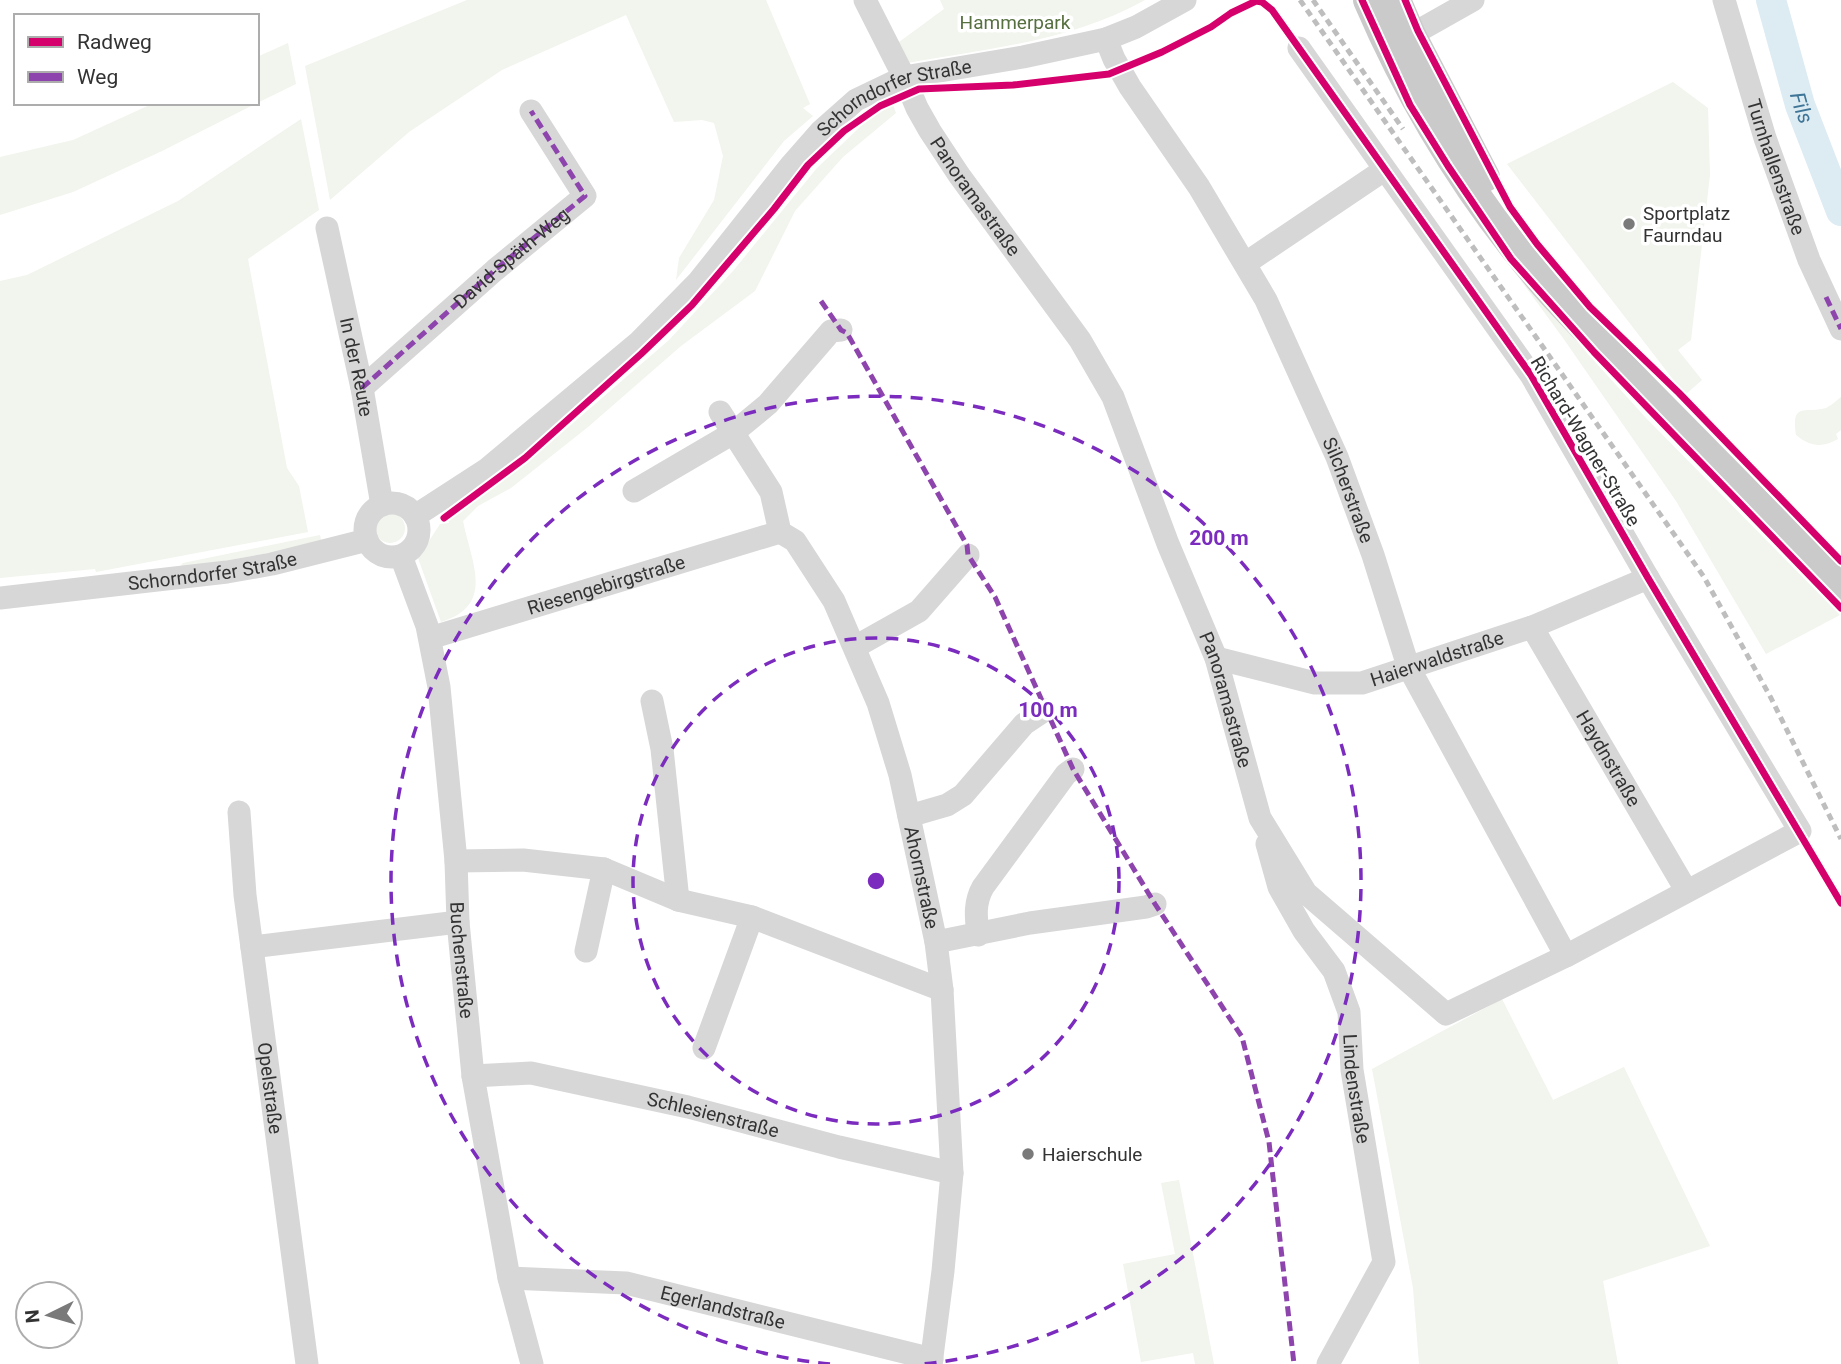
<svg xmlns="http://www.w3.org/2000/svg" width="1841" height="1364" font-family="Roboto,sans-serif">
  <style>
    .green { fill: #f1f5ed }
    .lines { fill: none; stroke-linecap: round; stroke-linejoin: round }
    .river { stroke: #ddebf3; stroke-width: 30 }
    .minor { stroke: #d7d7d7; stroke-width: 23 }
    .major { stroke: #cacaca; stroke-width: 30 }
    .rail { stroke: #bebebe; stroke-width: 5; stroke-dasharray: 7 5; stroke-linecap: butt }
    .quiet { stroke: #8e44ad; stroke-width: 5; stroke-dasharray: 10 5; stroke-linecap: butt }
    .cycleway-casing { stroke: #fff; stroke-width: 11 }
    .cycleway { stroke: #d6006c; stroke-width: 7 }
    .ring { fill: none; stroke: #7b2cbf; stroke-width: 3.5; stroke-dasharray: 12 9 }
    .poi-dot { fill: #7a7a7a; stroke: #fff; stroke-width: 2.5 }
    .labels { text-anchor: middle; stroke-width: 7; stroke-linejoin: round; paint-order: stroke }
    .park-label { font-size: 19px; fill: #56703f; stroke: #fff }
    .street-label { font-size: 19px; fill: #333; stroke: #fff }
    .poi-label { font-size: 19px; fill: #333; stroke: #fff; text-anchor: start }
    .water-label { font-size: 21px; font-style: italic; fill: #3f7597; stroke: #fff }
    .centre { fill: #7b2cbf; stroke: #fff; stroke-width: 3.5 }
    .ring-label { font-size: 21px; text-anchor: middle; font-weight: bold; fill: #7b2cbf; stroke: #fff; stroke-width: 7; stroke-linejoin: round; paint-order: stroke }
  </style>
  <rect width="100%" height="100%" fill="#fff"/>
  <path class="green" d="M 467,0 L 766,0 L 810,104 L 803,108 L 813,116 L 784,141 L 676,280 L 679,258 L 714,200 L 723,156 L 714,123 L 702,120 L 674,122 L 626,15 L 502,70 L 409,132 L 330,200 L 305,66 Z
    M 940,0 L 1145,0 C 1070,42 984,49 901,64 L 895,45 L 944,9 Z
    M 288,43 L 296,84 L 257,103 L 257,57 Z
    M 1673,82 L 1708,108 L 1710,175 L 1691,340 L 1678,350 L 1702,380 L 1685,395 L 1507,164 Z
    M 892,102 L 896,113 L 843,157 L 795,211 L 755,291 L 681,346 L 588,427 L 511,488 L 478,506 L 463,521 C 471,562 496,605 441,622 L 418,558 L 440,524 L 449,523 L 447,518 L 528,462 L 669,340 L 733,271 L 817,168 L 861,126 Z
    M 154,103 L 257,103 L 162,151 L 73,192 L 0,215 L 0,157 L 73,140 Z
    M 301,119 L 319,210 L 248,259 L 287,468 L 299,486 L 308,532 L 96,572 L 95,569 L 0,578 L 0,281 L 27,275 L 178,201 Z
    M 1519,278 L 1646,418 L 1840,615 L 1766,654 L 1676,501 L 1563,338 Z
    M 1841,397 L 1841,430 L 1836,434 L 1838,439 C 1822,448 1811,447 1796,435 C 1791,401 1805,414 1826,408 C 1831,406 1837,400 1841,397 Z
    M375 528a15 15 0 1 1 30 0a15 15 0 1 1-30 0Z
    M 320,535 L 321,540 L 292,549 L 178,569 L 183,563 Z
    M 1502,999 L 1553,1100 L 1624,1067 L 1710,1246 L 1603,1281 L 1618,1364 L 1419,1364 L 1413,1288 L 1372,1069 Z
    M 1179,1180 L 1214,1364 L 1195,1364 L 1193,1353 L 1141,1362 L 1123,1264 L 1175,1254 L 1161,1183 Z"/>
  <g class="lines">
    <path class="river" id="s1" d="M 1771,0 L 1800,105 L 1841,211"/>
    <g class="minor">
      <path id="s2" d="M 865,0 L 904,77 L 917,108 L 930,131 L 959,175 L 1080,340 L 1113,397 L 1168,544 L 1216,658 L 1260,818 L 1306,893 L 1446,1014 L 1566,956 L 1800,831 L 1648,578 L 1531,375 L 1299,48"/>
      <path id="s3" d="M 1724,0 L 1765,138 L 1809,260 L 1841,329"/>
      <path d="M 1411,35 L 1473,0"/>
      <path id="s4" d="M 1106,39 L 1114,59 L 1130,87 L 1199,187 L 1266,300 L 1337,457 L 1373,555 L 1408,666 L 1566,956"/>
      <path id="s5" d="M 327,228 L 362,388 L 382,505"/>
      <path d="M 1246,263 L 1384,170"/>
      <path d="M 362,388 L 495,270 L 585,196 L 531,111"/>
      <path id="s6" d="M 720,412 L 771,492 L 780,532 L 795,541 L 834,601 L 878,703 L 900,775 L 936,942 L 942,990 L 952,1173 L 943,1271 L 931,1364"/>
      <path d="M 634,491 L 733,433 L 768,404 L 831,331 L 841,330"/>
      <circle cx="392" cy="530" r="27"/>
      <path id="s7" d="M 415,516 L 486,470 L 639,342 L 699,281 L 792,164 L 821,131 L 856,100 L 904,77 L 1023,57 L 1106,39 L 1136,27 L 1185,0"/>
      <path id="s8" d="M 401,556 L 427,626 L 439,687 L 456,861 L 458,922 L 473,1076 L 509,1278 L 532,1364"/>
      <path id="s9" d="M 0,598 L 227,572 L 272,564 L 367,540"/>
      <path id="s10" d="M 1532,627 L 1686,890"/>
      <path id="s11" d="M 430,638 L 780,532"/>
      <path d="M 855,647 L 919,611 L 968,555"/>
      <path id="s12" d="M 1216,658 L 1315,683 L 1362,683 L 1532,627 L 1648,578"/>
      <path d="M 652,701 L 662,749 L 678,900"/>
      <path id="s13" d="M 239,812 L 245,895 L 307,1364"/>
      <path d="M 909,816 L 947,805 L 963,795 L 1024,724 L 1045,710"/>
      <path id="s14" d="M 1267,844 L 1279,887 L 1304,931 L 1334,971 L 1349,1012 L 1352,1070 L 1384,1262 L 1328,1364"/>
      <path d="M 456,861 L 523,860 L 604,869 L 678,900 L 752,917 L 942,990"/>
      <path d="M 978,935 C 976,917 974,903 983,887 L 1066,774 L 1073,769"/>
      <path d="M 936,942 L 1030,923 L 1146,907 L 1155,904"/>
      <path d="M 252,947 L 458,922"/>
      <path d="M 586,951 L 604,869"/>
      <path d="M 704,1048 L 752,917"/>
      <path id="s15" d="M 473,1076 L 531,1073 L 688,1107 L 839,1147 L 952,1173"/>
      <path id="s16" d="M 509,1278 L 626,1283 L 932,1359"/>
    </g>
    <path class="major" d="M 1368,0 C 1413,105 1476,206 1551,292 C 1581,325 1612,356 1643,388 C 1709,455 1775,521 1841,589
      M 1396,0 L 1411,35 L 1485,177"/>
    <path class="rail" d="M 1300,0 L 1704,577 L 1771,698 L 1841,839
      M 1313,0 L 1403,129"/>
    <g class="quiet">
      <path d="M 1826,297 L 1841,329"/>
      <path d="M 821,301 L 841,330 L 847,333 L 967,545 L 968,555 L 995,597 L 1073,769 L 1155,904 L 1242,1037 L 1269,1142 L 1294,1364"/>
      <path id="s17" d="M 362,388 L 495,270 L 585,196 L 531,111"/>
    </g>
    <g class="cycleway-casing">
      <path id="cycleway" d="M 1362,0 L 1410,105 L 1448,166 L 1511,259 L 1594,352 L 1841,608
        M 1405,0 L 1418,31 L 1510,207 L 1537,244 L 1590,307 L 1679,393 L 1841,561
        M 444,518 L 525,458 L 641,354 L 692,305 L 774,209 L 808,165 L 844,131 L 880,106 L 919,89 L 1013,85 L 1109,74 L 1162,52 L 1211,27 L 1231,13 L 1256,1 L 1262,2 L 1272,10 L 1531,375 L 1648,578 L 1841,903"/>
    </g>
    <use href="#cycleway" class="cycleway"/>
  </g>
  <g class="ring">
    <circle cx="876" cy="881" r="243"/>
    <path d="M830 1364A485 485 0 1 1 922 1364"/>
  </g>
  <g class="poi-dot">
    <circle cx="1629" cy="224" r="7"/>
    <circle cx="1028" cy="1154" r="7"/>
  </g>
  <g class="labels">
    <g class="park-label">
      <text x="1015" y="29">Hammerpark</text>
    </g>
    <g class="street-label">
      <text dy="7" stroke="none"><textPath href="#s7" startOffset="646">Schorndorfer Straße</textPath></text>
      <text dy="7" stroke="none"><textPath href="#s3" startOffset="175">Turnhallenstraße</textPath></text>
      <text dy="7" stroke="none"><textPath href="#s2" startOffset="226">Panoramastraße</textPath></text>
      <text dy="7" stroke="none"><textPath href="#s17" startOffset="198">David-Späth-Weg</textPath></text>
      <text dy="7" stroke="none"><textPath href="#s5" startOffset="142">In der Reute</textPath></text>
      <text transform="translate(1586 441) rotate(59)" y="7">Richard-Wagner-Straße</text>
      <text dy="7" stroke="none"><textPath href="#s4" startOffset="514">Silcherstraße</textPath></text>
      <text dy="7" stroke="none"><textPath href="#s9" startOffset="214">Schorndorfer Straße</textPath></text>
      <text dy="7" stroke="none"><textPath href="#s11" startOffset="184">Riesengebirgstraße</textPath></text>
      <text dy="7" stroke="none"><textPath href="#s12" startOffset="228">Haierwaldstraße</textPath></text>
      <text dy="7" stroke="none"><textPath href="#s2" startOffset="793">Panoramastraße</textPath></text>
      <text dy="7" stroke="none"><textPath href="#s10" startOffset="152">Haydnstraße</textPath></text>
      <text dy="7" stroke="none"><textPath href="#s6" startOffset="516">Ahornstraße</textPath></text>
      <text dy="7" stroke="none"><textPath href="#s8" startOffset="411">Buchenstraße</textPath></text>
      <text dy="7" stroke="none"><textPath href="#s13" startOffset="278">Opelstraße</textPath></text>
      <text dy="7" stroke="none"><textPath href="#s14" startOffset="266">Lindenstraße</textPath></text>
      <text dy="7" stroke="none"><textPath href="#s15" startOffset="245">Schlesienstraße</textPath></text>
      <text dy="7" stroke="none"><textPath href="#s16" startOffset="217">Egerlandstraße</textPath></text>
    </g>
    <g class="poi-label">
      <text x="1643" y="220">Sportplatz<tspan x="1643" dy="22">Faurndau</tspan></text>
      <text x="1042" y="1161">Haierschule</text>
    </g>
    <g class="water-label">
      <text dy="7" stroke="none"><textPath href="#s1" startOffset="112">Fils</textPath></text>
    </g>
  </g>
  <circle cx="876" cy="881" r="10" class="centre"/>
  <g class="ring-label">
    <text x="1219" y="545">200 m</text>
    <text x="1048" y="717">100 m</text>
  </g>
  <rect x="14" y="14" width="245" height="91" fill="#ffffff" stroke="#adadad" stroke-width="2"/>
  <rect x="28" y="37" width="35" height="10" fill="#d6006c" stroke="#adadad" stroke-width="2"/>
  <text x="77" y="49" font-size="21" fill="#333333">Radweg</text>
  <rect x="28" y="72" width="35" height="10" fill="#8e44ad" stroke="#adadad" stroke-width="2"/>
  <text x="77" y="84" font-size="21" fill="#333333">Weg</text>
  <g transform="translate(49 1315) rotate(265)"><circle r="33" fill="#ffffff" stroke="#adadad" stroke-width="2"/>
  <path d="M0-5L12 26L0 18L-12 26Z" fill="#7a7a7a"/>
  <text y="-10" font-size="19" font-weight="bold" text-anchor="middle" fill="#333333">N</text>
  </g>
</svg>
